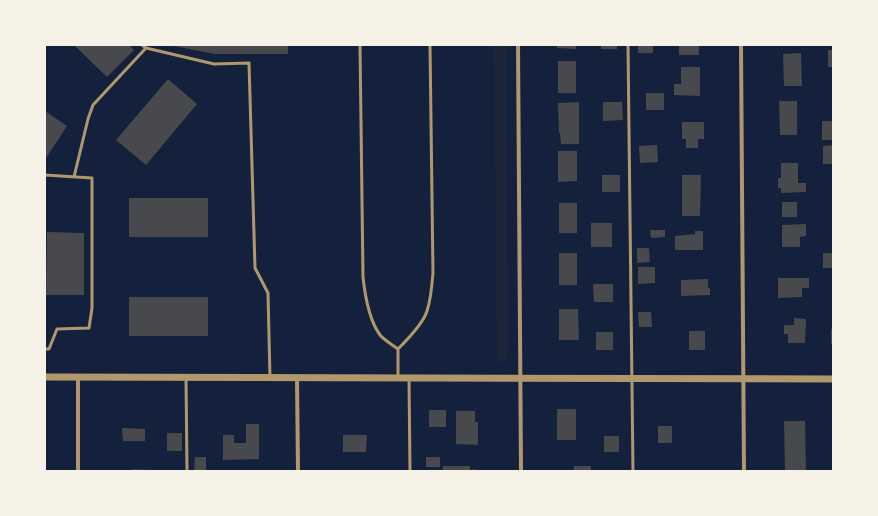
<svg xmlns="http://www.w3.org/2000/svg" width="878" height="516" font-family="'Crimson Pro',serif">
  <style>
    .green { fill: #1d2539 }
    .building { fill: #48494c }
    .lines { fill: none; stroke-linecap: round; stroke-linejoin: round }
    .service { stroke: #b1986c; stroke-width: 3 }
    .minor { stroke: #b1986c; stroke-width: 4 }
    .tertiary { stroke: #b1986c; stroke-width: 7 }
  </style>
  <rect width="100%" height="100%" fill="#14213d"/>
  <path class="green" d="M 494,45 L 506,45 L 508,353 L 506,360 L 497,362 Z"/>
  <path class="building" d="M 74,45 L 129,45 L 134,50 L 107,77 Z
    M 169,45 L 288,45 L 288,54 L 215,54 Z
    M 557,45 L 576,45 L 576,49 L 557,48 Z
    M 601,45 L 617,45 L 617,49 L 601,49 Z
    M 638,45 L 653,45 L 653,53 L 638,53 Z
    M 679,45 L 699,45 L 699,55 L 679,55 Z
    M 828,50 L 833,50 L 833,67 L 828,67 Z
    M 801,53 L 802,86 L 784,86 L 783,54 Z
    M 558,61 L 576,61 L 576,93 L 558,93 Z
    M 681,67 L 700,67 L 700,96 L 674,95 L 674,84 L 681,84 Z
    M 168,79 L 197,104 L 146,165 L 116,140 Z
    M 646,93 L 664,93 L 664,110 L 646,110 Z
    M 779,101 L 797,101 L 797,135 L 780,135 Z
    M 579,102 L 579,144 L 561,144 L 560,133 L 559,133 L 558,103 Z
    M 603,102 L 622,102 L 623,120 L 603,121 Z
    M 45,111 L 67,126 L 46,158 L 45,157 Z
    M 822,121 L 833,121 L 833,140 L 822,140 Z
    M 682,122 L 704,122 L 704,139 L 698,139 L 698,148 L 686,148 L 686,139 L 682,139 Z
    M 657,145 L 658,162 L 640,163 L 639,146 Z
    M 833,145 L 833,164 L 823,164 L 823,146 Z
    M 558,151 L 577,151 L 577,181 L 558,182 Z
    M 781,163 L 798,163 L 798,183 L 806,183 L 806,192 L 781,193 L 781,188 L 778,188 L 778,178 L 781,178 Z
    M 602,175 L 620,175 L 620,192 L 602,192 Z
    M 682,175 L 701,175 L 700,216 L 682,216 Z
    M 129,198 L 208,198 L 208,237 L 129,237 Z
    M 782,202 L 797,202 L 797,217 L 782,217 Z
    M 559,203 L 577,203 L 577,233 L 559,233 Z
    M 591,223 L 612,223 L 612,247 L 591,247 Z
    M 806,224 L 806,236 L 800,237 L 800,247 L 782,247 L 782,225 Z
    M 650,230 L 665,230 L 665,237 L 651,238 Z
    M 695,231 L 703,231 L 703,250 L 675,250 L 675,236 L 695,234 Z
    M 47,232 L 84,233 L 84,295 L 46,295 Z
    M 637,248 L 649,248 L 650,262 L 637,263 Z
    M 559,253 L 577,253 L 577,285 L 559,285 Z
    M 823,253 L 833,253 L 833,268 L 823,268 Z
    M 638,267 L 655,267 L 655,283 L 638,284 Z
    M 778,278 L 809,278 L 809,288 L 802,288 L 802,297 L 778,298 Z
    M 708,279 L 708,288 L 710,288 L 710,295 L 681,296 L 681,280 Z
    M 593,284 L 613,284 L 613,302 L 594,302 Z
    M 129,297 L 208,297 L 208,336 L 129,336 Z
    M 559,309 L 578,309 L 579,340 L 559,340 Z
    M 638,312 L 651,312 L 652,327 L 639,327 Z
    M 794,318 L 806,319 L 805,343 L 788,343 L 788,334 L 784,334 L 784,325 L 794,325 Z
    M 831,329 L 833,329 L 833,344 L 831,344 Z
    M 689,331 L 705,331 L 705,350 L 689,350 Z
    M 596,332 L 613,332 L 613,350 L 596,350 Z
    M 557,409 L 576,409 L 576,440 L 557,440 Z
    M 429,410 L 446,410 L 446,427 L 429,427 Z
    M 456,411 L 475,411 L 475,422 L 478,422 L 478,445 L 456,444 Z
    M 784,421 L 805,421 L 806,471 L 785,471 Z
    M 246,424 L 259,424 L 259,459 L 223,460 L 223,435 L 234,435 L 234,443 L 246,443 Z
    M 658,426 L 672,426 L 672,443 L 658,443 Z
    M 122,428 L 145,429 L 145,441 L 123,441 Z
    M 167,433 L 182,433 L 182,451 L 167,451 Z
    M 343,435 L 367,435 L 366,452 L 343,452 Z
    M 604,436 L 619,436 L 619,452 L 604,452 Z
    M 195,457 L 206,457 L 206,471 L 194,471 Z
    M 426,457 L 440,457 L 440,467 L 426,467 Z
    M 443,466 L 470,466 L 470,470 L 476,469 L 476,471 L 443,471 Z
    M 574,466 L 591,466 L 591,471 L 574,471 Z
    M 132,469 L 152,470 L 152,471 L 132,471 Z"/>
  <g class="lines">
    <path class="service" d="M 142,45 L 146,48 L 214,64 L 249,63 L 255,268 L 268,293 L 270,378
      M 360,45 L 363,277 C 365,296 369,320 380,335 C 384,340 393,345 398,349
      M 628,45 L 633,471
      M 45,175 L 92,178 L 92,308 L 89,328 L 57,329 L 49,349 L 45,349
      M 74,177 L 88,119 L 93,105 L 146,48
      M 186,378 L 187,471
      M 398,378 L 398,349 C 407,340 423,324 427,311 C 431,299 432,286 433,273 L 430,45
      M 409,379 L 410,471"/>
    <path class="minor" d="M 518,45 L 521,471
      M 741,45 L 744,471
      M 78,377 L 78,471
      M 297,378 L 298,471"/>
    <path class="tertiary" d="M 45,377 L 833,379"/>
  </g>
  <rect width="878" height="516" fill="none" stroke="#f6f1e7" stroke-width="92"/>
</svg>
